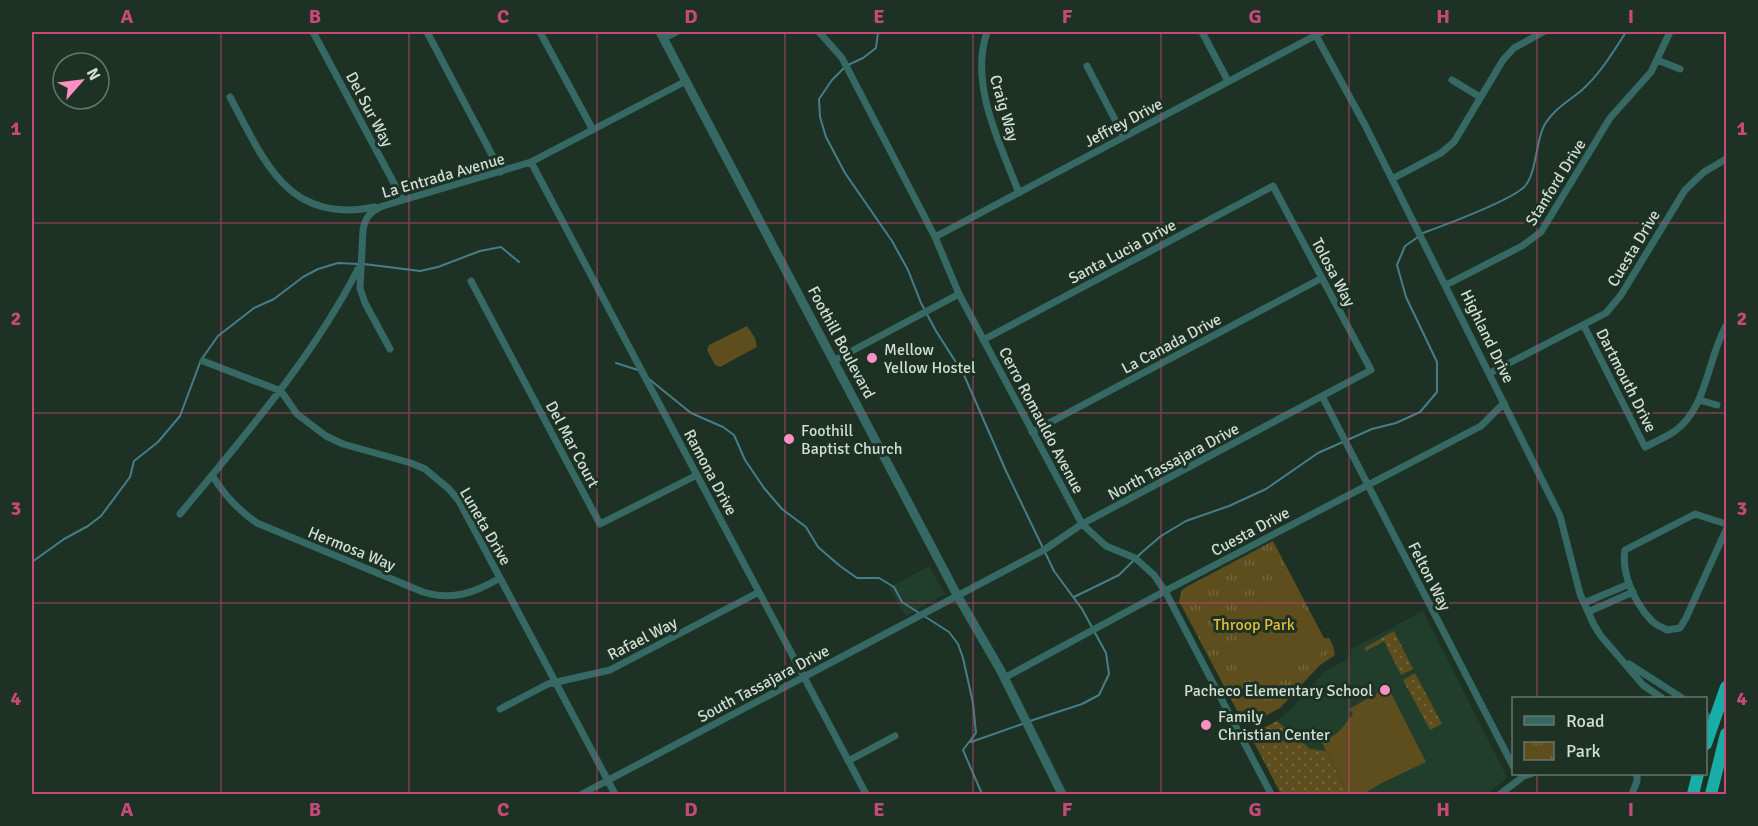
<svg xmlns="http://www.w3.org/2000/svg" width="1758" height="826" font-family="Signika,sans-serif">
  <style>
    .built { fill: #213d2b }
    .grass { fill: url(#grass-dots) }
    .park { fill: url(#park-tufts) }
    .pitch { fill: #5e4d1d }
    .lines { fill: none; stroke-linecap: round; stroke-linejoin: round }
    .stream { stroke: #457e89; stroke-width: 2 }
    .minor { stroke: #366864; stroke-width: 7 }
    .tertiary { stroke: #366864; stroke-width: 9 }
    .trunk { stroke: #18aea6; stroke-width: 12 }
    .grid { fill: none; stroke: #c6497a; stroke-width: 1.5; stroke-opacity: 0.55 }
    .poi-dot { fill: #fc8fc3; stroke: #1d3224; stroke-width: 2 }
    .labels { text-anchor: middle; stroke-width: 6; stroke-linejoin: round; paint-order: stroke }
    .street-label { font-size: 16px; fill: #d1ddd5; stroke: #1d3224 }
    .poi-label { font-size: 16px; fill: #d1ddd5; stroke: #1d3224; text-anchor: start }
    .park-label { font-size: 16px; fill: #e9bc33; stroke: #1d3224 }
    .neatline { fill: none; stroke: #c6497a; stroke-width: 2 }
    .grid-label { font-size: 20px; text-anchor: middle; font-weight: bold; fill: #c6497a }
  </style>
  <defs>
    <pattern id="grass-dots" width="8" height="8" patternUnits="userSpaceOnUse" patternTransform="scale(1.5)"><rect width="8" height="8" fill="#5e4d1d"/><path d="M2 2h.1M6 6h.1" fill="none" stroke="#74663d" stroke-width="1.8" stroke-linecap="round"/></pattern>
    <pattern id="park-tufts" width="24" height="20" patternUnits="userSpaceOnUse" patternTransform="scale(1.5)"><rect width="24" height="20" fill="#5e4d1d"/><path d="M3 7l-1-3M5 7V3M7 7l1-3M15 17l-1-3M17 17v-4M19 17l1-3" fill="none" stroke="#74663d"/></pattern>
  </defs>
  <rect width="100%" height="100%" fill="#1d3224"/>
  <path class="built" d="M 929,566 L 945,594 L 906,616 L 889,588 Z
    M 1423,611 L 1506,775 L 1506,779 L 1487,794 L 1281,794 L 1250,735 L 1277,721 L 1292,708 L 1325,671 L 1347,659 L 1351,654 L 1351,649 Z"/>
  <path class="grass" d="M 1394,631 L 1413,669 L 1401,675 L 1384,641 L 1366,651 L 1364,648 Z
    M 1415,673 L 1442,724 L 1430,730 L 1403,680 Z
    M 1277,721 L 1310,749 L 1326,751 L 1348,794 L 1281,794 L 1250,735 Z"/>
  <path class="park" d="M 1273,541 L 1324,638 L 1329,638 L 1333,646 L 1335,655 L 1320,665 L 1280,708 L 1250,724 L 1244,724 L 1179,601 L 1182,590 L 1186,587 Z"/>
  <path class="pitch" d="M 747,326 L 755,338 L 757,347 L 720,367 L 715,365 L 707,350 L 709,345 Z
    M 1290,583 L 1323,646 L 1321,654 L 1259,687 L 1243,654 L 1244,630 L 1248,618 L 1261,600 Z
    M 1388,687 L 1426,762 L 1382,783 L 1363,794 L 1348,794 L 1319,737 C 1335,743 1344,724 1353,714 L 1349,709 Z"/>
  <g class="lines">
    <path class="stream" d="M 848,65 L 863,58 L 876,48 L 878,32
      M 844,68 L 832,80 L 819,99 L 820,117 L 826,137 L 845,173 L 892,241 L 908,270 L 921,303 L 936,331 L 964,375 L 1006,471 L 1054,571 L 1082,609 L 1106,653 L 1109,674 L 1099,695 L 1082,704 L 1030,721
      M 1423,233 C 1442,226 1515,199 1526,185 C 1537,170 1536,138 1545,124 C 1554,109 1569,101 1582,90 C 1600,74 1613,52 1626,32
      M 364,264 L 420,271 L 438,267 L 480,251 L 501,247 L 519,262
      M 616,363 L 638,370
      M 649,379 L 691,413 L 723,427 L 734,435 L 745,460 L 764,488 L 782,509 L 806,527 L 818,547 L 840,566 L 857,578 L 879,578 L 894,587 L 902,602 L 949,632 L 958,644 L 963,658 L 973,703 L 976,733 L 963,750 L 982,794
      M 32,562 L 64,539 L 88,526 L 101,516 L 130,477 L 134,461 L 158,442 L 180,416 L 201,360 L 218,336 L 254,308 L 274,299 L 303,277 L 318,269 L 338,263 L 358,264
      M 1074,597 L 1119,575 L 1140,554 L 1161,536 L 1186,521 L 1229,506 L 1266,489 L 1318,453 L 1372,429 L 1396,423 L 1420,412 L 1437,392 L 1437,362 L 1406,297 L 1397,265 L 1405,246 L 1418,237
      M 971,742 L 1025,723"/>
    <path class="minor" d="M 313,32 L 403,200
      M 427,32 L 501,172
      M 540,32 L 593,130
      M 819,32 L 842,58 L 935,237 L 959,294 L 1082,524 L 1106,546 L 1135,558 L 1154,575 L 1165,591 L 1271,794
      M 987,32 C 969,85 1000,143 1019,193
      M 1202,32 L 1228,81
      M 1314,32 L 1365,125 L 1560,516 L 1580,594 L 1594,625 L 1601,636 L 1643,685 L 1662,698
      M 664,38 L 676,32
      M 1657,60 L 1680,69
      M 1087,66 L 1124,137
      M 1452,80 L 1480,97
      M 230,97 C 264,160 287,225 375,207
      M 531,162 L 866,794
      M 1392,179 L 1441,153 L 1454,142 L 1503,60 L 1514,48 L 1543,32
      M 935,237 L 1322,32
      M 471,281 L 600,524 L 697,475
      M 1446,285 L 1522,246 L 1541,232 L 1610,118 L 1651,72 L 1670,32
      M 1584,326 L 1645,447 C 1655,442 1666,437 1675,431 C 1707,408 1707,360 1726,326
      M 390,349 L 365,303 L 360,288 L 363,230 C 365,217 371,211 383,206 L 531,162 L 686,81
      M 835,360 L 959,294
      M 203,361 L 281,391 L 297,414 L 326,436 L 343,444 L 411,463 L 425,469 L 449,489 L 459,501 L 615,794
      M 1490,373 L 1606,313 L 1621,295 L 1685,190 L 1704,172 L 1726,159
      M 1322,396 L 1514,768
      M 1699,400 L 1717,405
      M 1032,432 L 1322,278
      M 212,475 C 224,495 238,510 257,523 L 423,592 C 453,601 474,593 500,578
      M 180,514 C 244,436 312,359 358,269
      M 1726,524 L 1695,514 L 1625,550 C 1621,574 1635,603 1651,620 C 1655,625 1662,627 1667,630 L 1680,628 L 1686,618 L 1726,530
      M 1584,603 L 1629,584
      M 1588,612 L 1633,592
      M 1629,664 L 1682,698
      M 1004,678 L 1165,591 L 1481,426 L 1504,403
      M 500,709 L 548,684 L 610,670 L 759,592
      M 1706,715 L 1713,726
      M 848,761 L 895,736
      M 582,794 L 1044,550 L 1082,524 L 1371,370 L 1273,186 L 983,340
      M 1500,794 L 1524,776 L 1531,774
      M 1632,794 L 1637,781 L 1637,774"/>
    <path class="tertiary" d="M 660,32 L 957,595 L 1001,671 L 1062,794"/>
    <path class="trunk" d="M 1706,744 L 1726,687
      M 1693,794 L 1698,774
      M 1711,794 L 1726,734"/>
  </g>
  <path class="grid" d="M 221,32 L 221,794M 409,32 L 409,794M 597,32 L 597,794M 785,32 L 785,794M 973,32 L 973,794M 1161,32 L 1161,794M 1349,32 L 1349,794M 1537,32 L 1537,698M 32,223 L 1726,223M 32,413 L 1726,413M 32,603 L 1726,603M 1537,774 L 1537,794"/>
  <g class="poi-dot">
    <circle cx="872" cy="358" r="6"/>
    <circle cx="789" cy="439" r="6"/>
    <circle cx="1385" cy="690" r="6"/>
    <circle cx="1206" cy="725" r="6"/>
  </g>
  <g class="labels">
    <g class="street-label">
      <text transform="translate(1005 108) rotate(74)" y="6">Craig Way</text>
      <text transform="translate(370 109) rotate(62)" y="6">Del Sur Way</text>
      <text transform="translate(1123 122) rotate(-28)" y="6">Jeffrey Drive</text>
      <text transform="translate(443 175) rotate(-16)" y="6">La Entrada Avenue</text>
      <text transform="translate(1555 182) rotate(-58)" y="6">Stanford Drive</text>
      <text transform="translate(1633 248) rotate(-59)" y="6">Cuesta Drive</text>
      <text transform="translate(1122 251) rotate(-28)" y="6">Santa Lucia Drive</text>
      <text transform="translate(1334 272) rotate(62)" y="6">Tolosa Way</text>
      <text transform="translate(1488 336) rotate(64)" y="6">Highland Drive</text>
      <text transform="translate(842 342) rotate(62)" y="6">Foothill Boulevard</text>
      <text transform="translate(1171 343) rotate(-28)" y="6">La Canada Drive</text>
      <text transform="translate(1627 380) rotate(63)" y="6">Dartmouth Drive</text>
      <text transform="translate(1042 420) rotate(62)" y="6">Cerro Romauldo Avenue</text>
      <text transform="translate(573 444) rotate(62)" y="6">Del Mar Court</text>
      <text transform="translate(1173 461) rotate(-28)" y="6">North Tassajara Drive</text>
      <text transform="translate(711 472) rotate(62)" y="6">Ramona Drive</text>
      <text transform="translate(486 526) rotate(60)" y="6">Luneta Drive</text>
      <text transform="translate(1250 531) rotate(-28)" y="6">Cuesta Drive</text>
      <text transform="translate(352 548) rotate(22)" y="6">Hermosa Way</text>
      <text transform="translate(1430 576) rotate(63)" y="6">Felton Way</text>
      <text transform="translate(642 638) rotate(-27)" y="6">Rafael Way</text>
      <text transform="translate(763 683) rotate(-28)" y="6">South Tassajara Drive</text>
    </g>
    <g class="poi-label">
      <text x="884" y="355">Mellow<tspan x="884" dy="18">Yellow Hostel</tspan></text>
      <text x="801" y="436">Foothill<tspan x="801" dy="18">Baptist Church</tspan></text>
      <text x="1373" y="696" text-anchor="end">Pacheco Elementary School</text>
      <text x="1218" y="722">Family<tspan x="1218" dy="18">Christian Center</tspan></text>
    </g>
    <g class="park-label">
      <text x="1254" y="630">Throop Park</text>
    </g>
  </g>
  <rect width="1758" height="826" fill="none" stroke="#1d3224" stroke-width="66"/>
  <rect x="1512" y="697" width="195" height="78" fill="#1d3224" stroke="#65766b" stroke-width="1.5"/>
  <rect x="1524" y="716" width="30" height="9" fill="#366864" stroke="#65766b" stroke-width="1.5"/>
  <text x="1566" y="727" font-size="18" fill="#d1ddd5">Road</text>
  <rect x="1524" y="742" width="30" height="18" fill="url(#park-tufts)" stroke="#65766b" stroke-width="1.5"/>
  <text x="1566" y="757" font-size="18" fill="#d1ddd5">Park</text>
  <g transform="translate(81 81) rotate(62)"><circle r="28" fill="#1d3224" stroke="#65766b" stroke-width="1.5"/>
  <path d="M0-4.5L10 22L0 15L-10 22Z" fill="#fc8fc3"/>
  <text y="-9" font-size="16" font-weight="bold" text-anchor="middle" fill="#d1ddd5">N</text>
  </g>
  <rect x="33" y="33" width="1692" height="760" class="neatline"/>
  <g class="grid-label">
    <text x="127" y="23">A</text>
    <text x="315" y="23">B</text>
    <text x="503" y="23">C</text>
    <text x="691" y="23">D</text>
    <text x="879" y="23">E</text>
    <text x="1067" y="23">F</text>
    <text x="1255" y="23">G</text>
    <text x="1443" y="23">H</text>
    <text x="1631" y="23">I</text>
    <text x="16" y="135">1</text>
    <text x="1742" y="135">1</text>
    <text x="16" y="325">2</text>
    <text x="1742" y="325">2</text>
    <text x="16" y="515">3</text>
    <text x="1742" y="515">3</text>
    <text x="16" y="705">4</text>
    <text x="1742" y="705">4</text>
    <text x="127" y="816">A</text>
    <text x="315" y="816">B</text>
    <text x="503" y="816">C</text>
    <text x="691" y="816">D</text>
    <text x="879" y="816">E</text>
    <text x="1067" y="816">F</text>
    <text x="1255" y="816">G</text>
    <text x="1443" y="816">H</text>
    <text x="1631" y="816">I</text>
  </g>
</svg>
